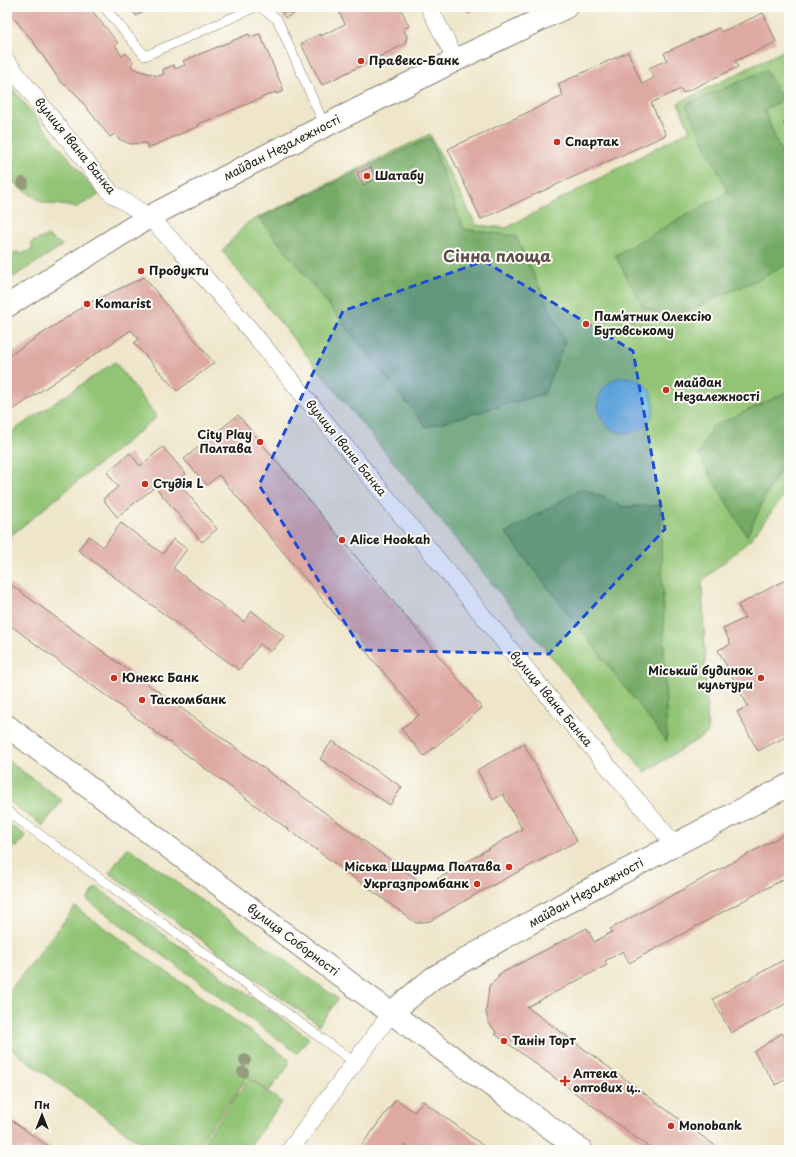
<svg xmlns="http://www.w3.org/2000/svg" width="796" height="1157" font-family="'Playpen Sans',sans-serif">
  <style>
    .green { fill: #92c474; stroke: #577048 }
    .forest { fill: #75aa66; stroke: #486341 }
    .water { fill: #5db1d9; stroke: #3c667a }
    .building { fill: #dda9a2 }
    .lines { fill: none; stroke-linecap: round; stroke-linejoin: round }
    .service-casing { stroke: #868173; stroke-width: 10 }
    .minor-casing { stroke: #868173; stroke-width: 18 }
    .tertiary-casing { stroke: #868173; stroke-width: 24 }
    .secondary-casing { stroke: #868173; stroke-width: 24 }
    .primary-casing { stroke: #868173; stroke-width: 24 }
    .service { stroke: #fff; stroke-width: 9 }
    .minor { stroke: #fff; stroke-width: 17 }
    .tertiary { stroke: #fff; stroke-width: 22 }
    .secondary { stroke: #fff; stroke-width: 22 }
    .primary { stroke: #fff; stroke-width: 22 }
    .tree { fill: #959c7e }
    .marked { fill: #1d4ed8; fill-opacity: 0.2; stroke: #1d4ed8; stroke-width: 3; stroke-dasharray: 8 5; stroke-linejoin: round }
    .poi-dot { fill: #c8321e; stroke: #fdfcf7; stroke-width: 1.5 }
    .labels { text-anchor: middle; stroke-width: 4; stroke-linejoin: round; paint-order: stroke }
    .poi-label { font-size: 12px; font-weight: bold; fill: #1c1c1c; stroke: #fdfcf7; text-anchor: start }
    .street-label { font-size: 12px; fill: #1c1c1c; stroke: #fdfcf7 }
    .district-label { font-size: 16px; font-weight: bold; fill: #604d4b; stroke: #fdfcf7 }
  </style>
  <rect width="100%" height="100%" fill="#fdfcf7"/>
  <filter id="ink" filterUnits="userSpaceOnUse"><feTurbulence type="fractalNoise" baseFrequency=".025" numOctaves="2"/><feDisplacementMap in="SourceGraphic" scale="8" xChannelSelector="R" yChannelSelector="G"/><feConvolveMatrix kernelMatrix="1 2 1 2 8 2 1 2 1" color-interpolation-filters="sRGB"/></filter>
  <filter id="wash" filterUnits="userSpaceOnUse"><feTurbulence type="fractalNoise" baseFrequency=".012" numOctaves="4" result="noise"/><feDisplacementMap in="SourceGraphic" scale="16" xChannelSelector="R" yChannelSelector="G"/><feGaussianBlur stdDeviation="0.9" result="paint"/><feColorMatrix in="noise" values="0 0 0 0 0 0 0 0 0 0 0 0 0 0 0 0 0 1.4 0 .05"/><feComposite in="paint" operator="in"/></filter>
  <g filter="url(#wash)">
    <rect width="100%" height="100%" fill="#efe6ca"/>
    <path class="green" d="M 789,48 L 789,489 L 750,540 L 702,581 L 708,733 L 645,772 L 222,251 L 247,223 L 430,134 L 476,225 L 506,228 L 690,130 L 678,103 Z
      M 7,82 L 99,195 L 77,207 L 43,203 L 7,178 Z
      M 47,236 L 61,244 L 62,246 L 7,281 L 7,260 L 10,259 L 11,254 L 17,252 L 20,254 L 32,250 L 32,242 Z
      M 115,362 L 157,417 L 9,537 L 7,535 L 7,435 Z
      M 7,760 L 62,800 L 43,826 L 7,800 Z
      M 7,822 L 26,836 L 16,848 L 7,842 Z
      M 128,847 L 338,999 L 319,1025 L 109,873 Z
      M 96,887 L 309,1038 L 297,1053 L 87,900 Z
      M 75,907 L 289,1059 L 288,1067 L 269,1091 L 248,1077 L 194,1150 L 150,1150 L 7,1046 L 7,994 Z
      M 249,1079 L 282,1102 L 247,1150 L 197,1150 Z"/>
    <path class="forest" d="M 766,70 L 783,100 L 764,110 L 787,166 L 789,166 L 789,263 L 764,277 L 669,319 L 643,307 L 615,255 L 728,192 L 686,105 Z
      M 430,138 L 464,229 L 516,236 L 565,342 L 544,394 L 426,427 L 259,218 Z
      M 789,391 L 789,456 L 768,491 L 747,536 L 698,455 L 712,427 Z
      M 582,488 L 624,507 L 660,505 L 667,742 L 506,533 Z"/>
    <path class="water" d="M598 405a28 28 0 1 1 56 0a28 28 0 1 1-56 0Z"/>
    <g id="blocks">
      <path class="building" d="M 7,7 L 84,7 L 85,9 L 89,7 L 118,43 L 115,45 L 122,56 L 126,53 L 133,61 L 131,66 L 134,69 L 158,76 L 164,74 L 163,71 L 164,69 L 174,65 L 175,69 L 185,65 L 183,61 L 249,34 L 250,37 L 260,34 L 284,91 L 276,94 L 276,92 L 199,124 L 199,126 L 148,148 L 146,143 L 130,144 L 119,139 L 115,134 L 110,137 L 75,93 L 60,81 L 35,44 L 9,12 Z
        M 131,7 L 151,7 L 136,16 Z
        M 279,7 L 300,7 L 302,10 L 285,18 Z
        M 331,7 L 400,7 L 409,26 L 403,29 L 407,36 L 405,44 L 322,85 L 301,44 L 320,34 L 321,36 L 345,24 L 337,8 L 332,10 Z
        M 465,7 L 480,7 L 468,13 Z
        M 763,13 L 776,42 L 735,61 L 738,67 L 683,93 L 681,89 L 651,103 L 666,135 L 481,219 L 448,149 L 563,96 L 558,84 L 628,52 L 642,84 L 654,78 L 649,68 L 667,60 L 664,53 L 719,28 L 721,32 Z
        M 789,120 L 789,135 L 783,123 Z
        M 371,167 L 376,179 L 363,185 L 357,173 Z
        M 144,277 L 214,363 L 177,391 L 134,343 L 139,339 L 131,330 L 7,414 L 7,357 L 87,304 Z
        M 238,415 L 482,708 L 424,756 L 401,729 L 419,715 L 219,475 L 207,485 L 184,459 Z
        M 163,447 L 186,474 L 177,481 L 217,529 L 202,542 L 155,487 L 117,517 L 103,499 L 118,487 L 107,472 L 130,453 L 140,466 Z
        M 121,523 L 163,554 L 173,539 L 187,549 L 173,568 L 244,622 L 252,611 L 284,636 L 271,652 L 260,644 L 239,670 L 78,550 L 89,536 L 103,547 Z
        M 789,578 L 789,735 L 758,751 L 737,712 L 748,706 L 718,650 L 731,644 L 723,629 L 745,618 L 738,605 Z
        M 7,582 L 426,886 L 522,829 L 503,794 L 493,800 L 477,770 L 524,744 L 577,841 L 480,892 L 430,921 L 416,923 L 7,623 Z
        M 332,741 L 402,787 L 390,805 L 320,759 Z
        M 789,832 L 789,876 L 629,963 L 623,951 L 605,961 L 607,965 L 527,1007 L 721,1150 L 653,1150 L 495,1034 L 497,1033 L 489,1023 L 486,1012 L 489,986 L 499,977 L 498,975 L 587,928 L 594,942 L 612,932 L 610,929 Z
        M 789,957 L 789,1002 L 731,1033 L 713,999 Z
        M 782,1033 L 789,1044 L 789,1077 L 776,1085 L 754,1052 Z
        M 396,1099 L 414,1112 L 423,1101 L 489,1150 L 411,1150 L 404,1145 L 401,1150 L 353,1150 L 356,1146 L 359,1149 Z
        M 7,1117 L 53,1150 L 7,1150 Z"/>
    </g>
  </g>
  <g filter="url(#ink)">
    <use href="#blocks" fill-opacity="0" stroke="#868173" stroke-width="1"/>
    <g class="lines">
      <g class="service-casing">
        <path id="service" d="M 104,7 L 145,56 L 256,7
          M 260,7 L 277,19 L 325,126
          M 7,811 L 354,1062"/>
      </g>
      <g class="minor-casing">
        <path id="minor" d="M 429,7 L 456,60
          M 7,62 L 111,193 L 149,217 L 180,249 L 252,332 L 558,708 L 675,845
          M 290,1150 L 392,1012"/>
      </g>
      <g class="tertiary-casing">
        <path id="tertiary" d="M 392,1012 L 433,978 L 581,894 L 789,785"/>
      </g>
      <g class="secondary-casing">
        <path id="secondary" d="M 7,306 L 149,217 L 277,150 L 456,60 L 566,7"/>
      </g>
      <g class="primary-casing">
        <path id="primary" d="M 7,726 L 358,989 L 581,1150"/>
      </g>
      <use href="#service" class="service"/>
      <use href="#minor" class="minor"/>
      <use href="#tertiary" class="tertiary"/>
      <use href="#secondary" class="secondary"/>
      <use href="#primary" class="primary"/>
    </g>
    <g class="tree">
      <circle cx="23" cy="183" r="6"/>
      <circle cx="245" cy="1060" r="6"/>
      <circle cx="243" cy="1072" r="6"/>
    </g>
  </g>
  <path class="marked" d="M 484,261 L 633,351 L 665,529 L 549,654 L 362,650 L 259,485 L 343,311 Z"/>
  <g class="poi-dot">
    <circle cx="361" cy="61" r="4"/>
    <circle cx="557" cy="142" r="4"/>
    <circle cx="367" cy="176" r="4"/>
    <circle cx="141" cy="271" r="4"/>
    <circle cx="87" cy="304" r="4"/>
    <circle cx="586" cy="324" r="4"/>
    <circle cx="666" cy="390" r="4"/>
    <circle cx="260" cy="442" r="4"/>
    <circle cx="145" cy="484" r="4"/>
    <circle cx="342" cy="540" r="4"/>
    <circle cx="114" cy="678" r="4"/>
    <circle cx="761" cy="678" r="4"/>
    <circle cx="142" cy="700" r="4"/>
    <circle cx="509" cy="867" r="4"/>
    <circle cx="477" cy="884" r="4"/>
    <circle cx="504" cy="1041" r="4"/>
    <path d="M563 1075h4v4h4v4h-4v4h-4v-4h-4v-4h4z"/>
    <circle cx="671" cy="1126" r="4"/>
  </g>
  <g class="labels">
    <g class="poi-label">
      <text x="369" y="65">Правекс-Банк</text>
      <text x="565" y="146">Спартак</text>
      <text x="375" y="180">Шатабу</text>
      <text x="149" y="275">Продукти</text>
      <text x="95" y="308">Komarist</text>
      <text x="594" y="321">Пам’ятник Олексію<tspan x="594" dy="14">Бутовському</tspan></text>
      <text x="674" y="387">майдан<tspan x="674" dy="14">Незалежності</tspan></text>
      <text x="252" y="439" text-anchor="end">City Play<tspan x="252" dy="14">Полтава</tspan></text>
      <text x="153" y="488">Студія L</text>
      <text x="350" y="544">Alice Hookah</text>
      <text x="753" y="675" text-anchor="end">Міський будинок<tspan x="753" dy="14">культури</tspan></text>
      <text x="122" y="682">Юнекс Банк</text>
      <text x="150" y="704">Таскомбанк</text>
      <text x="501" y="871" text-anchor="end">Міська Шаурма Полтава</text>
      <text x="469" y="888" text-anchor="end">Укргазпромбанк</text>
      <text x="512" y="1045">Танін Торт</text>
      <text x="573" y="1078">Аптека<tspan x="573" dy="14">оптових ц..</tspan></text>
      <text x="679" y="1130">Monobank</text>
    </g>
    <g class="street-label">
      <text transform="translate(75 146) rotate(51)" y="4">вулиця Івана Банка</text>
      <text transform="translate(282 148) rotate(-27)" y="4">майдан Незалежності</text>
      <text transform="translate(346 448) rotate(51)" y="4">вулиця Івана Банка</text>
      <text transform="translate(551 699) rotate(50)" y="4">вулиця Івана Банка</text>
      <text transform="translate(586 893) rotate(-29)" y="4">майдан Незалежності</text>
      <text transform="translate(293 940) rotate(37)" y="4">вулиця Соборності</text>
    </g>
    <g class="district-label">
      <text x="497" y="262">Сінна площа</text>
    </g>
  </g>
  <rect width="796" height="1157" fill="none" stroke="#fdfcf7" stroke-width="24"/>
  <g transform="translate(42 1115)" stroke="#fdfcf7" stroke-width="3" paint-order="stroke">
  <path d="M0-3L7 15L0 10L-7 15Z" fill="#1c1c1c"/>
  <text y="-6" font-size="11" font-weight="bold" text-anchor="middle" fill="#1c1c1c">Пн</text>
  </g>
</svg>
